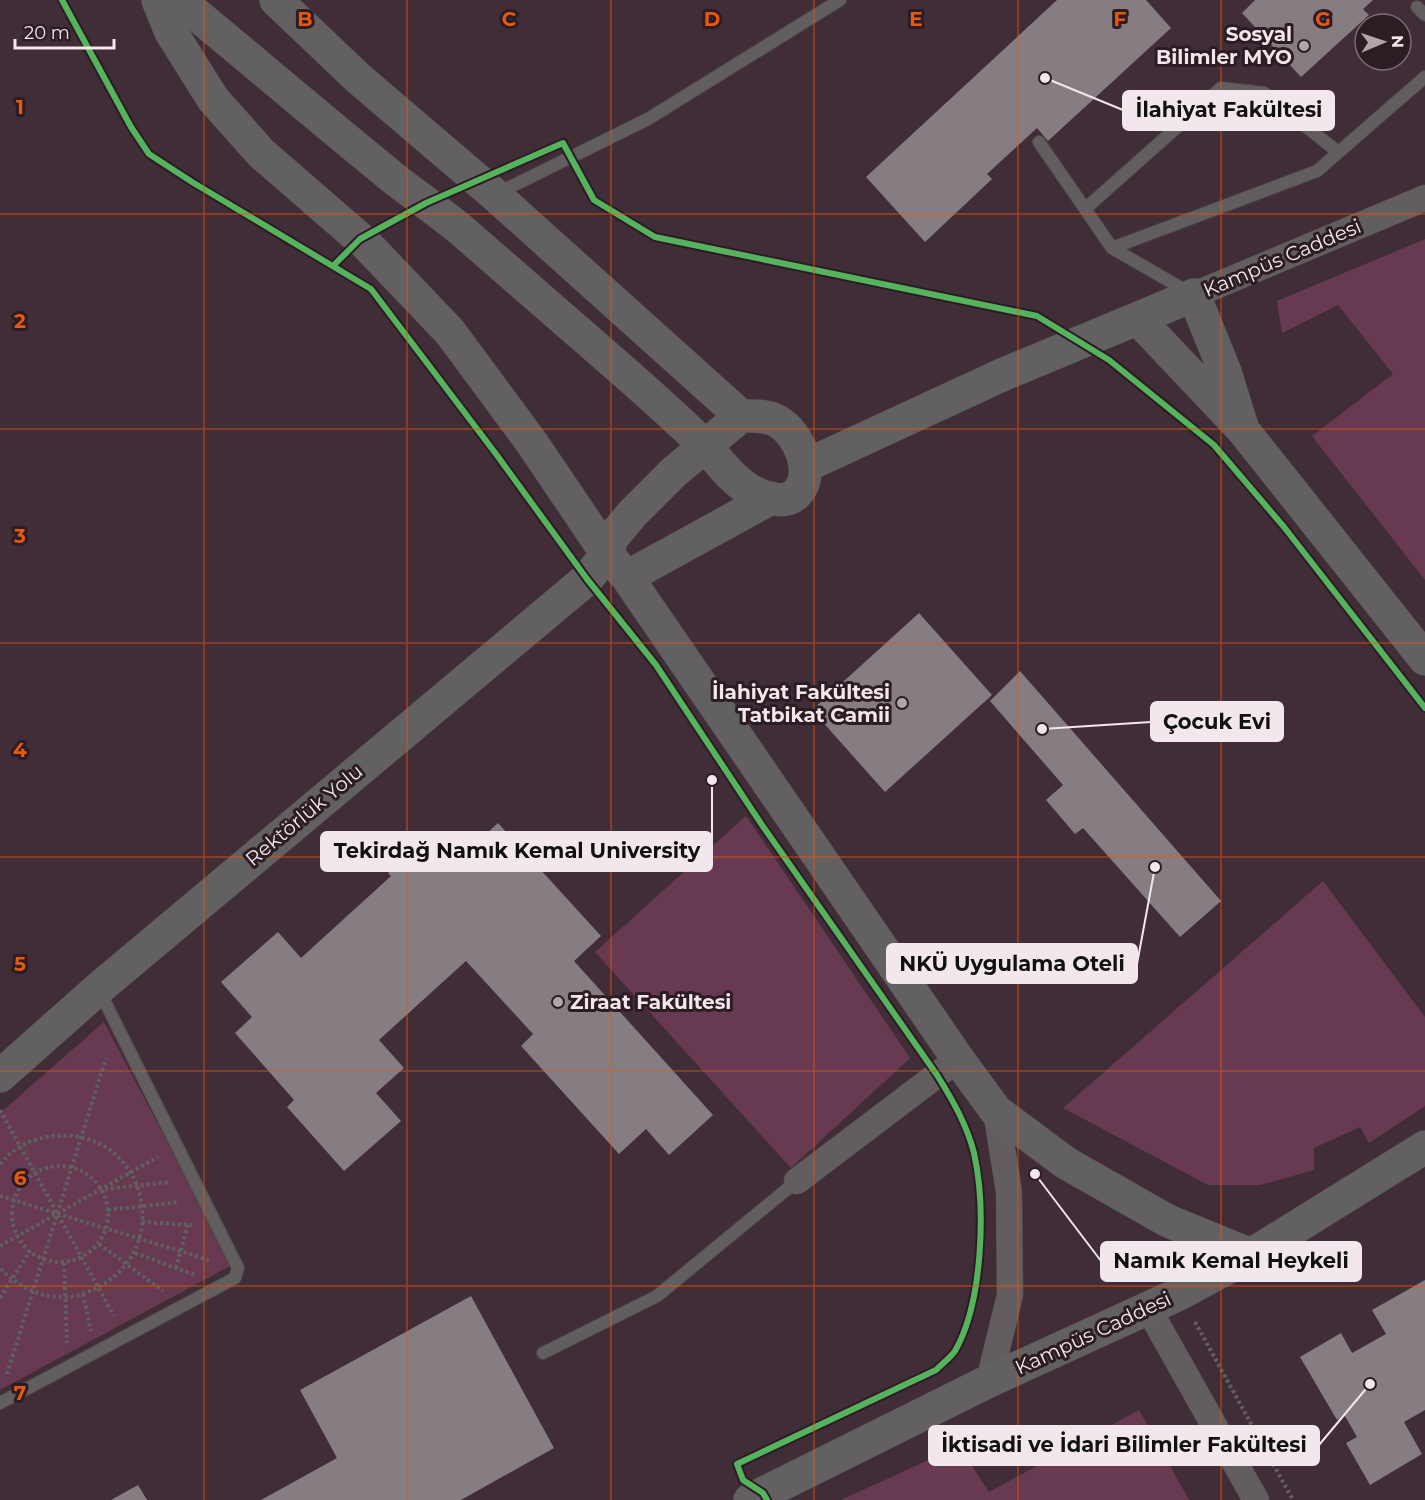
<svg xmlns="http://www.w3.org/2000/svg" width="1425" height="1500" font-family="Montserrat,sans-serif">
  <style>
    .built { fill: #412d37; fill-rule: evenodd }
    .green { fill: #673a52 }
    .building { fill: #857d81 }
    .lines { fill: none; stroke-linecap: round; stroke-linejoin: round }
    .lane-casing { stroke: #4c4549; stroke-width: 14 }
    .street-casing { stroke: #4c4549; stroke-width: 27 }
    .secondary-casing { stroke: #4c4549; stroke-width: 34 }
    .path { stroke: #625f60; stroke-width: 4; stroke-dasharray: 3 3; stroke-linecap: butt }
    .lane { stroke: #625d5f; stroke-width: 12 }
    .street { stroke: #625d5f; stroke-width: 26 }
    .secondary { stroke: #636062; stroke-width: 33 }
    .cycleway-casing { stroke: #2c1c24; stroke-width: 10 }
    .cycleway { stroke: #56b35d; stroke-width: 6 }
    .grid { fill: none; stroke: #e8590c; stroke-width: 1.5; stroke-opacity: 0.55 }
    .poi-dot { fill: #afa5aa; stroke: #2c1c24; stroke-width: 2 }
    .labels { text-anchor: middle; stroke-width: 6; stroke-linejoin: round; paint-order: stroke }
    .poi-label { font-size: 20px; font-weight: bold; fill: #f2e7ec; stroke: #2c1c24; text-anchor: end }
    .street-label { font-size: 20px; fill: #f2e7ec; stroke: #2c1c24 }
    .grid-label { font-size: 20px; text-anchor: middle; font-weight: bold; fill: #e8590c; stroke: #2c1c24; stroke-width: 6; stroke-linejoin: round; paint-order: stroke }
    .leader { fill: none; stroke: #f2e7ec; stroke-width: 2 }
    .callout-dot { fill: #f2e7ec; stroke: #2c1c24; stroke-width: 2 }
    .callout { fill: #f2e7ec; stroke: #f2e7ec; stroke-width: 2 }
    .callout-label { font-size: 21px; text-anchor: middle; font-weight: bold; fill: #111 }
  </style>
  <rect width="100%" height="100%" fill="#322a2e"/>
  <path class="built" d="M 0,0 L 1425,0 L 1425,1500 L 0,1500 ZM 1365,24 L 1401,24 L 1401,60 L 1365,60 Z"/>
  <path class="green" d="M 1425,239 L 1425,580 L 1312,436 L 1393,374 L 1338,305 L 1282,333 L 1277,301 Z
    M 746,816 L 910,1058 L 791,1168 L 595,952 Z
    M 1323,881 L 1425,1017 L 1425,1106 L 1369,1143 L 1360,1127 L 1314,1148 L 1314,1170 L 1260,1185 L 1208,1185 L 1063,1108 Z
    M 104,1022 L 232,1265 L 0,1390 L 0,1113 Z
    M 1139,1410 L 1189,1500 L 841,1500 L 959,1446 L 989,1492 Z"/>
  <path class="building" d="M 1057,0 L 1146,0 L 1171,28 L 1048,141 L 1037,128 L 987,174 L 992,179 L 925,242 L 866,177 Z
    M 1255,0 L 1373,0 L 1363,9 L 1369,15 L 1301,77 L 1242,13 Z
    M 919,613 L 992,695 L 885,792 L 812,710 Z
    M 1020,671 L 1221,901 L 1180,937 L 1083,828 L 1075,834 L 1046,800 L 1063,785 L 990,701 Z
    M 498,823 L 601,936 L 574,961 L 713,1115 L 669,1155 L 646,1129 L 619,1154 L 521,1046 L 533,1034 L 466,961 L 379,1040 L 404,1068 L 376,1093 L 401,1121 L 344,1171 L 287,1107 L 294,1100 L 235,1033 L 252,1017 L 221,982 L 278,932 L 301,958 L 391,876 L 388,873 L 422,842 L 447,870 Z
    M 1425,1280 L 1425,1410 L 1404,1422 L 1422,1454 L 1370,1485 L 1346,1443 L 1357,1437 L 1345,1416 L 1337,1420 L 1300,1357 L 1341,1333 L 1352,1353 L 1386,1334 L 1372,1310 Z
    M 471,1296 L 554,1448 L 461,1500 L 261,1500 L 337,1458 L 300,1390 Z
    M 138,1485 L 147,1500 L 111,1500 Z"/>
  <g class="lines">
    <g class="lane-casing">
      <path id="lane" d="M 1417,7 L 1425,15
        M 1039,142 L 1112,248
        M 496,194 L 648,119 L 840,0
        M 1085,209 L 1221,88 L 1264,93 L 1338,152
        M 1190,293 L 1112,248 L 1317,171 L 1425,77
        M 543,1353 L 657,1296 L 797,1181
        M 0,1403 L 235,1278 L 238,1268 L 99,990"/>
    </g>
    <g class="street-casing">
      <path id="street" d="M 1194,295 L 1425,198
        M 797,1181 L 958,1059
        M 1148,1308 L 1256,1500
        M 989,1381 L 1010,1295 L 1009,1192 L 996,1111"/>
    </g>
    <g class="secondary-casing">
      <path id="secondary" d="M 158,0 L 171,32 L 213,99 L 261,153 L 366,244 L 450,332 L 532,443 L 607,554 L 627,577 L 958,1059 L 996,1111 L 1066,1163 L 1168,1221 L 1251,1255
        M 179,0 C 252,60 324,122 397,181 C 418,197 439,212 460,229 C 496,260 532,292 568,323 C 614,363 660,402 703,444 C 716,457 726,473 741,484 C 753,494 783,508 797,493 C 816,473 799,433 777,421 C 766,415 753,416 741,416 L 495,195 L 358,78 L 276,0
        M 1138,319 L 1243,430 L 1425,659
        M 805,466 L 1004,374 L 1194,295 L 1225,372 L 1243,430
        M 627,577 L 771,498
        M 0,1076 L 98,989 L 587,579 L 607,554 L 612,538 L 632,514 L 674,472 L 741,416
        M 750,1500 L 989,1381 L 1179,1294 L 1251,1255 L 1425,1147"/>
    </g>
    <path class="path" d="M 0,1110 L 114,1316
      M 0,1164 C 5,1159 10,1153 16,1149 C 28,1141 42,1137 55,1136 C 149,1127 181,1261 82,1294 C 53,1304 21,1290 0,1268
      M12 1214a48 48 0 1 1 96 0a48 48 0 1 1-96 0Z
      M 105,1189 L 169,1182
      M 0,1196 L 209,1260
      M 108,1210 L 179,1202
      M 142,1222 L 192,1225
      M 99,1244 L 163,1291
      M 0,1246 L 158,1157
      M 135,1253 L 195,1275
      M 64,1263 L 67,1343
      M 176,1268 L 188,1224
      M 83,1294 L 91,1331
      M 0,1298 L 30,1251
      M 1195,1322 L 1293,1500
      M 7,1374 L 106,1058"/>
    <use href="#lane" class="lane"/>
    <use href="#street" class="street"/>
    <use href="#secondary" class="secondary"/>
    <g class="cycleway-casing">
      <path id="cycleway" d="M 62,0 L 131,127 L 149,154 L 192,182 L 371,289 L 496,454 L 587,579 L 656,665 L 762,825 L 937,1075 C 952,1099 967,1125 974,1153 C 986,1207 983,1302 955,1351 C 950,1358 942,1364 936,1370 L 737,1464 L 743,1480 L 763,1493 L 767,1500
        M 333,266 L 360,239 L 426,203 L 563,143 L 594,200 L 655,237 L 1037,316 L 1109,360 L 1214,445 L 1284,527 L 1425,708"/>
    </g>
    <use href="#cycleway" class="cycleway"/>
  </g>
  <path class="grid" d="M 204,0 L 204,1500M 407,0 L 407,1500M 611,0 L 611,1500M 814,0 L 814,1500M 1018,0 L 1018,1500M 1221,0 L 1221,1500M 0,214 L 1425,214M 0,429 L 1425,429M 0,643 L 1425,643M 0,857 L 1425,857M 0,1071 L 1425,1071M 0,1286 L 1425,1286"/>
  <g class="poi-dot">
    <circle cx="1304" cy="46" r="6"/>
    <circle cx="902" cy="703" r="6"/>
    <circle cx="558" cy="1002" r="6"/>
  </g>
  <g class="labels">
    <g class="poi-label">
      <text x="1292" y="41">Sosyal<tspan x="1292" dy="23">Bilimler MYO</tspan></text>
      <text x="890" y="699">İlahiyat Fakültesi<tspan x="890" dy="23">Tatbikat Camii</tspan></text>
      <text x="570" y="1009" text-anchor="start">Ziraat Fakültesi</text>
    </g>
    <g class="street-label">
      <text transform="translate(1282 258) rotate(-23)" y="7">Kampüs Caddesi</text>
      <text transform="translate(304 815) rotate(-40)" y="7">Rektörlük Yolu</text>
      <text transform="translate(1093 1333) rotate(-25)" y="7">Kampüs Caddesi</text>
    </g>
  </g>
  <g class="grid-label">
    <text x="305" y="26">B</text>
    <text x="509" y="26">C</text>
    <text x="712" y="26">D</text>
    <text x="916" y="26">E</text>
    <text x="1120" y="26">F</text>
    <text x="1323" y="26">G</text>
    <text x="20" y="114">1</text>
    <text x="20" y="328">2</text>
    <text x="20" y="543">3</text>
    <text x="20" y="757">4</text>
    <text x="20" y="971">5</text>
    <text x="20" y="1185">6</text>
    <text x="20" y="1400">7</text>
  </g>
  <path class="leader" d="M1045 78L1123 110M1042 729L1151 722M712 780L712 851M1155 867L1137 964M1035 1174L1101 1261M1370 1384L1319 1445"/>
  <g class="callout-dot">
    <circle cx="1045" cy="78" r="6"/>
    <circle cx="1042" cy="729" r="6"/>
    <circle cx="712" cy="780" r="6"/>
    <circle cx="1155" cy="867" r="6"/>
    <circle cx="1035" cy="1174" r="6"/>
    <circle cx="1370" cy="1384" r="6"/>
  </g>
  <g class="callout">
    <rect x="1123" y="91" width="211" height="39" rx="6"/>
    <rect x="1151" y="702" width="132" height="39" rx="6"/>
    <rect x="321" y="832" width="391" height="39" rx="6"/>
    <rect x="887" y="944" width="250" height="39" rx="6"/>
    <rect x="1101" y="1242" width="260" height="39" rx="6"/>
    <rect x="929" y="1426" width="390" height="39" rx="6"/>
  </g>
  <g class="callout-label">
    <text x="1229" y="117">İlahiyat Fakültesi</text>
    <text x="1217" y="729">Çocuk Evi</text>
    <text x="517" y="858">Tekirdağ Namık Kemal University</text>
    <text x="1012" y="971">NKÜ Uygulama Oteli</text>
    <text x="1231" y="1268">Namık Kemal Heykeli</text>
    <text x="1124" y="1452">İktisadi ve İdari Bilimler Fakültesi</text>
  </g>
  <g transform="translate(1383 42) rotate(88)"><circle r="28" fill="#2c1c24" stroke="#7b6d74" stroke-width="1.5"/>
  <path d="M0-4.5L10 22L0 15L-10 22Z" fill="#afa5aa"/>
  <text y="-9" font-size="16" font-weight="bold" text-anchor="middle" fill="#f2e7ec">N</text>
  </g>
  <path d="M15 39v9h99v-9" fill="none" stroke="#f2e7ec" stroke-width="3"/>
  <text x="24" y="39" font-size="18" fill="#f2e7ec" stroke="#2c1c24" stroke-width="4.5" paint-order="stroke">20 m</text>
</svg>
